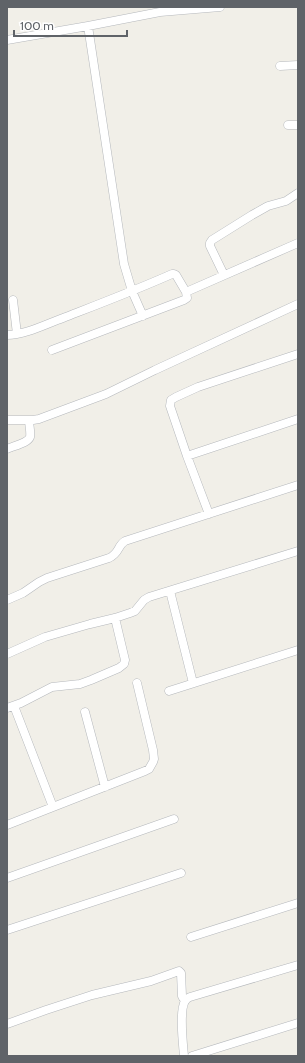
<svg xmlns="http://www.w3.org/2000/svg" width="305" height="1063" font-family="Cabin,sans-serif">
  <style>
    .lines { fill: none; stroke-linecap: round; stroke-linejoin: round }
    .minor-casing { stroke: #b5b8bc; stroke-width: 9 }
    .minor { stroke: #fff; stroke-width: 8 }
  </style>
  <rect width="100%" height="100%" fill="#f1efe8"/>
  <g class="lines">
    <g class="minor-casing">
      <path id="minor" d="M 88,26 L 124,264 L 132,291 L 143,316
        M 7,40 L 88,26 L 160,12 L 220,7
        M 280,66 L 298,65
        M 288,125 L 298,125
        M 224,275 L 210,246 L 210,243 L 212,240 L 252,215 L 268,206 L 286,201 L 298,193
        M 186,292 L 298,243
        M 13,300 L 17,334
        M 7,335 C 25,335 46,324 63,318 C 99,304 136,290 172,274 L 174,274 L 176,275 L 186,292 L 187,298 L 184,300 L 52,350
        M 7,420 L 33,420 L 39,419 L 106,394 L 155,370 L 298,304
        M 7,449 C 13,446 28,443 30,437 C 31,432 29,425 29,420
        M 187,456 L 298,419
        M 209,514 L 187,456 L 170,406 L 171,400 L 176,397 L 198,387 L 298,354
        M 170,591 L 193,683
        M 7,600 L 23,593 L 39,582 L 47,578 L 109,558 C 120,553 117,546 125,541 L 298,485
        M 7,654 L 45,637 L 90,624 L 115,618 L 130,613 L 135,611 L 144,600 L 149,597 L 298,551
        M 169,691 L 298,650
        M 14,706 L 53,807
        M 7,708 L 21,703 L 52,687 L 80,684 L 91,680 L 119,668 L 124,664 L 125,660 L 115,618
        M 85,712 L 105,787
        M 7,825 L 145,771 L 149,769 L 153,762 L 154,759 L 153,750 L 137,683
        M 7,878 L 174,819
        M 7,930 L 181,873
        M 191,937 L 298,903
        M 7,1024 L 46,1010 L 92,995 L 151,981 L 179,971 L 181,973 L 182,996 L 183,998 L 186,1000
        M 184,1056 C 183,1044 179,1011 185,1001 C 186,999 188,998 190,997 L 298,965
        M 192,1056 L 298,1023"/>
    </g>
    <use href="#minor" class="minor"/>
  </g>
  <rect width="305" height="1063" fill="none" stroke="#5f6368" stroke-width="16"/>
  <path d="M14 30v6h113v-6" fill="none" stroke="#5f6368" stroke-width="2"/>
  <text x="20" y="30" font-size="12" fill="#5f6368" stroke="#ffffff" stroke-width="3" paint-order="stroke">100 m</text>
</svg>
